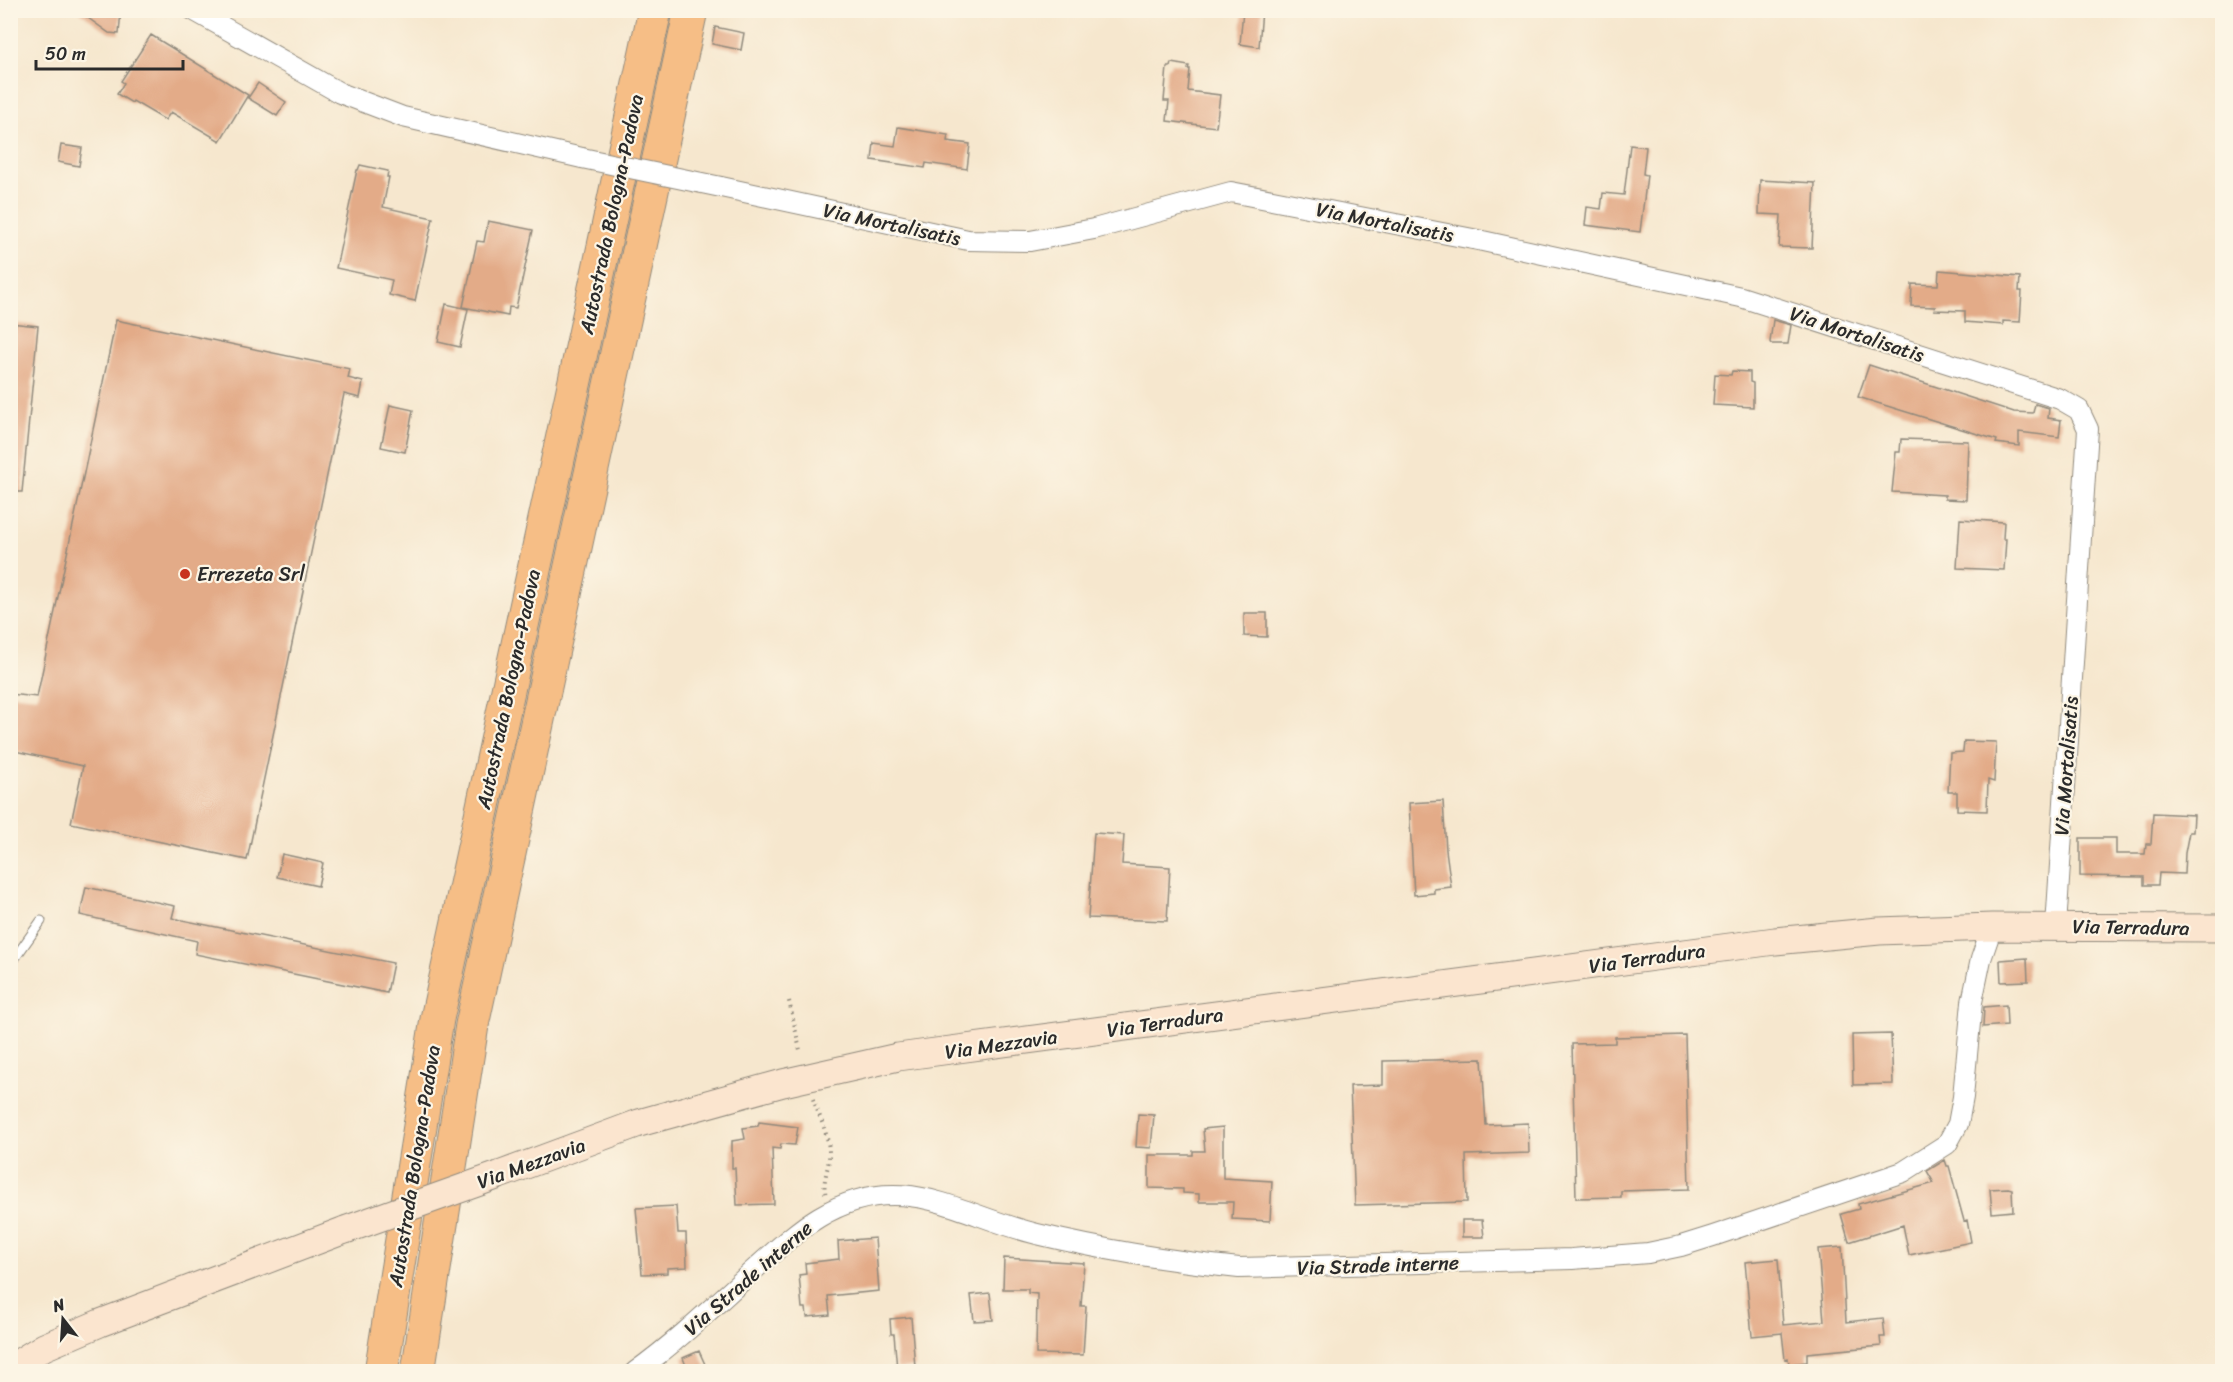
<svg xmlns="http://www.w3.org/2000/svg" width="2233" height="1382" font-family="Sriracha,sans-serif">
  <style>
    .building { fill: #e3ab88 }
    .lines { fill: none; stroke-linecap: round; stroke-linejoin: round }
    .lane-casing { stroke: #90897c; stroke-width: 11 }
    .street-casing { stroke: #90897c; stroke-width: 22 }
    .secondary-casing { stroke: #90897c; stroke-width: 29 }
    .highway-casing { stroke: #90897c; stroke-width: 35 }
    .path { stroke: #90897c; stroke-width: 4; stroke-dasharray: 1.5 4.5; stroke-linecap: butt }
    .lane { stroke: #fff; stroke-width: 9 }
    .street { stroke: #fff; stroke-width: 20 }
    .secondary { stroke: #fbe5cf; stroke-width: 27 }
    .highway { stroke: #f6be86; stroke-width: 33 }
    .street-bridge-casing { stroke: #90897c; stroke-width: 22; stroke-linecap: butt }
    .secondary-bridge-casing { stroke: #90897c; stroke-width: 29; stroke-linecap: butt }
    .street-bridge { stroke: #fff; stroke-width: 20 }
    .secondary-bridge { stroke: #fbe5cf; stroke-width: 27 }
    .poi-dot { fill: #c8321e; stroke: #fcf5e5; stroke-width: 2 }
    .labels { text-anchor: middle; stroke-width: 4.5; stroke-linejoin: round; paint-order: stroke }
    .street-label { font-size: 20px; fill: #2b2b2b; stroke: #fcf5e5 }
    .poi-label { font-size: 20px; fill: #2b2b2b; stroke: #fcf5e5; text-anchor: start }
  </style>
  <rect width="100%" height="100%" fill="#fcf5e5"/>
  <filter id="ink" filterUnits="userSpaceOnUse"><feTurbulence type="fractalNoise" baseFrequency=".0167" numOctaves="2"/><feDisplacementMap in="SourceGraphic" scale="12" xChannelSelector="R" yChannelSelector="G"/><feConvolveMatrix kernelMatrix="1 2 1 2 8 2 1 2 1" color-interpolation-filters="sRGB"/></filter>
  <filter id="wash" filterUnits="userSpaceOnUse"><feTurbulence type="fractalNoise" baseFrequency=".008" numOctaves="4" result="noise"/><feDisplacementMap in="SourceGraphic" scale="24" xChannelSelector="R" yChannelSelector="G"/><feGaussianBlur stdDeviation="1.35" result="paint"/><feColorMatrix in="noise" values="0 0 0 0 0 0 0 0 0 0 0 0 0 0 0 0 0 1.4 0 .05"/><feComposite in="paint" operator="in"/></filter>
  <g filter="url(#wash)">
    <rect width="100%" height="100%" fill="#f6e7ce"/>
    <g id="blocks">
      <path class="building" d="M 77,10 L 121,10 L 119,34 L 109,33 Z
        M 1243,10 L 1262,10 L 1259,47 L 1240,44 Z
        M 715,27 L 744,33 L 741,50 L 712,44 Z
        M 151,35 L 248,95 L 220,141 L 171,112 L 165,120 L 133,101 L 132,103 L 117,94 L 124,83 L 121,81 Z
        M 1171,63 L 1189,66 L 1188,69 L 1190,69 L 1188,91 L 1220,95 L 1216,127 L 1167,121 L 1169,101 L 1164,101 L 1167,67 L 1170,67 Z
        M 258,83 L 286,102 L 277,116 L 248,98 Z
        M 898,127 L 948,135 L 947,141 L 970,144 L 967,169 L 926,163 L 925,168 L 872,160 L 874,143 L 895,146 Z
        M 61,145 L 82,148 L 79,166 L 58,162 Z
        M 1630,145 L 1646,147 L 1643,174 L 1647,175 L 1640,232 L 1585,225 L 1587,207 L 1601,209 L 1603,193 L 1624,195 Z
        M 360,165 L 388,171 L 387,177 L 389,177 L 383,207 L 433,218 L 415,301 L 389,295 L 392,280 L 336,268 L 357,170 L 358,170 Z
        M 1760,180 L 1815,183 L 1812,248 L 1779,247 L 1781,215 L 1759,214 Z
        M 488,221 L 533,230 L 516,308 L 509,307 L 508,316 L 463,307 L 477,241 L 484,242 Z
        M 1939,270 L 2020,277 L 2019,291 L 2022,291 L 2020,322 L 2003,321 L 2003,325 L 1965,322 L 1965,311 L 1934,310 L 1935,307 L 1911,306 L 1912,284 L 1938,285 Z
        M 446,304 L 468,309 L 460,347 L 438,342 Z
        M 116,320 L 350,369 L 348,378 L 363,382 L 360,398 L 344,394 L 247,860 L 71,823 L 83,766 L 10,750 L 10,694 L 37,697 Z
        M 1773,320 L 1791,325 L 1788,344 L 1771,344 L 1770,342 Z
        M 10,323 L 38,326 L 22,492 L 10,492 Z
        M 1869,365 L 2014,412 L 2033,413 L 2035,404 L 2049,408 L 2048,418 L 2061,420 L 2059,437 L 2019,432 L 2019,446 L 1996,443 L 1997,440 L 1858,397 Z
        M 1732,371 L 1750,372 L 1750,382 L 1753,383 L 1753,407 L 1713,405 L 1715,374 L 1731,375 Z
        M 390,405 L 413,410 L 405,452 L 381,447 Z
        M 1901,439 L 1968,441 L 1966,500 L 1945,499 L 1945,495 L 1892,492 L 1896,452 L 1900,452 Z
        M 1960,519 L 2004,522 L 2003,539 L 2006,539 L 2004,570 L 1957,568 Z
        M 1244,613 L 1267,613 L 1267,637 L 1244,636 Z
        M 1964,741 L 1996,742 L 1994,782 L 1988,780 L 1987,811 L 1957,810 L 1957,792 L 1948,792 L 1950,753 L 1963,752 Z
        M 1443,801 L 1446,850 L 1451,887 L 1434,889 L 1434,893 L 1414,895 L 1409,803 Z
        M 2153,813 L 2194,815 L 2193,832 L 2189,832 L 2185,853 L 2184,874 L 2159,873 L 2158,885 L 2144,885 L 2144,877 L 2080,876 L 2080,838 L 2116,838 L 2116,854 L 2145,854 L 2146,844 L 2151,844 Z
        M 1094,833 L 1124,835 L 1122,864 L 1170,867 L 1167,921 L 1088,918 Z
        M 282,854 L 323,863 L 318,886 L 277,877 Z
        M 86,887 L 175,906 L 172,918 L 393,963 L 387,993 L 195,954 L 197,941 L 80,915 Z
        M 2027,958 L 2028,981 L 2001,982 L 2000,960 Z
        M 2006,1005 L 2007,1025 L 1983,1027 L 1984,1007 Z
        M 1891,1034 L 1893,1084 L 1853,1085 L 1852,1035 Z
        M 1685,1035 L 1689,1189 L 1621,1191 L 1621,1197 L 1576,1198 L 1572,1044 L 1615,1043 L 1615,1037 Z
        M 1482,1059 L 1486,1125 L 1528,1123 L 1529,1153 L 1466,1155 L 1467,1202 L 1355,1205 L 1350,1086 L 1383,1085 L 1383,1061 Z
        M 1138,1114 L 1154,1115 L 1151,1148 L 1136,1147 Z
        M 759,1122 L 798,1127 L 795,1145 L 781,1144 L 780,1149 L 772,1148 L 774,1204 L 737,1205 L 735,1168 L 732,1168 L 732,1141 L 745,1139 L 743,1128 L 758,1126 Z
        M 1223,1127 L 1223,1178 L 1272,1181 L 1270,1221 L 1232,1219 L 1233,1202 L 1199,1202 L 1199,1194 L 1183,1193 L 1183,1189 L 1149,1188 L 1149,1155 L 1193,1155 L 1193,1151 L 1205,1151 L 1203,1129 Z
        M 1945,1160 L 1947,1166 L 1949,1166 L 1964,1221 L 1967,1220 L 1971,1242 L 1909,1255 L 1903,1225 L 1849,1242 L 1841,1214 L 1859,1209 L 1858,1204 L 1934,1183 L 1927,1171 Z
        M 2008,1188 L 2012,1189 L 2013,1211 L 1992,1213 L 1990,1189 Z
        M 676,1206 L 678,1233 L 686,1233 L 687,1267 L 667,1268 L 667,1273 L 642,1274 L 636,1208 Z
        M 1462,1220 L 1482,1220 L 1484,1237 L 1462,1237 Z
        M 875,1238 L 879,1291 L 828,1296 L 830,1315 L 807,1317 L 806,1308 L 802,1308 L 799,1275 L 806,1274 L 805,1263 L 839,1259 L 838,1241 Z
        M 1842,1247 L 1846,1322 L 1883,1318 L 1885,1337 L 1880,1337 L 1881,1346 L 1807,1353 L 1807,1362 L 1789,1364 L 1788,1358 L 1785,1359 L 1782,1333 L 1752,1336 L 1745,1262 L 1778,1259 L 1783,1325 L 1824,1321 L 1818,1249 Z
        M 1004,1258 L 1084,1263 L 1081,1306 L 1086,1306 L 1083,1355 L 1036,1354 L 1037,1294 L 1028,1293 L 1028,1289 L 1003,1289 Z
        M 990,1293 L 993,1320 L 974,1321 L 971,1295 Z
        M 911,1317 L 915,1367 L 897,1369 L 894,1334 L 891,1334 L 890,1319 Z
        M 699,1351 L 708,1371 L 688,1371 L 683,1358 Z"/>
    </g>
  </g>
  <g filter="url(#ink)">
    <use href="#blocks" fill-opacity="0" stroke="#90897c" stroke-width="1.5"/>
    <g class="lines">
      <g class="lane-casing">
        <path id="lane" d="M 10,965 L 41,921"/>
      </g>
      <g class="street-casing">
        <path id="street" d="M 193,10 L 340,93 L 403,117 L 582,158
          M 721,187 L 968,240 L 1030,241 L 1094,229 L 1231,192 L 1478,240 L 1741,297 L 2060,399 L 2079,410 L 2088,429 L 2056,927
          M 635,1372 C 678,1341 716,1304 756,1268 C 776,1250 796,1231 819,1217 C 902,1167 958,1215 1037,1234 C 1103,1250 1171,1261 1239,1268 L 1572,1259 L 1648,1253 L 1681,1246 L 1713,1236 L 1903,1172 L 1947,1144 L 1958,1124 L 1963,1097 L 1972,1002 L 1981,959 L 1992,927"/>
      </g>
      <g class="secondary-casing">
        <path id="secondary" d="M 499,1175 L 639,1123 L 783,1083 L 898,1057 L 1775,941 L 1879,931 L 1992,927 L 2222,928
          M 10,1368 L 44,1347 L 100,1323 L 345,1230"/>
      </g>
      <g class="highway-casing">
        <path id="highway" d="M 381,1372 L 437,1019 L 655,10
          M 418,1372 L 472,1025 L 691,10"/>
      </g>
      <path class="path" d="M 789,1001 L 800,1050
        M 813,1099 C 819,1116 829,1135 829,1153 C 830,1168 821,1181 826,1195"/>
      <use href="#lane" class="lane"/>
      <use href="#street" class="street"/>
      <use href="#secondary" class="secondary"/>
      <use href="#highway" class="highway"/>
      <g class="street-bridge-casing">
        <path id="street-bridge" d="M 582,158 L 721,187"/>
      </g>
      <g class="secondary-bridge-casing">
        <path id="secondary-bridge" d="M 345,1230 L 499,1175"/>
      </g>
      <use href="#street-bridge" class="street-bridge"/>
      <use href="#secondary-bridge" class="secondary-bridge"/>
    </g>
  </g>
  <circle class="poi-dot" cx="185" cy="574" r="6"/>
  <g class="labels">
    <g class="street-label">
      <text transform="translate(611 214) rotate(-78)" y="7">Autostrada Bologna-Padova</text>
      <text transform="translate(1385 222) rotate(11)" y="7">Via Mortalisatis</text>
      <text transform="translate(892 224) rotate(12)" y="7">Via Mortalisatis</text>
      <text transform="translate(1857 334) rotate(18)" y="7">Via Mortalisatis</text>
      <text transform="translate(508 689) rotate(-78)" y="7">Autostrada Bologna-Padova</text>
      <text transform="translate(2066 766) rotate(-86)" y="7">Via Mortalisatis</text>
      <text transform="translate(2131 927) rotate(1)" y="7">Via Terradura</text>
      <text transform="translate(1647 958) rotate(-8)" y="7">Via Terradura</text>
      <text transform="translate(1165 1022) rotate(-8)" y="7">Via Terradura</text>
      <text transform="translate(1001 1044) rotate(-8)" y="7">Via Mezzavia</text>
      <text transform="translate(531 1163) rotate(-20)" y="7">Via Mezzavia</text>
      <text transform="translate(414 1166) rotate(-81)" y="7">Autostrada Bologna-Padova</text>
      <text transform="translate(1378 1265) rotate(-2)" y="7">Via Strade interne</text>
      <text transform="translate(748 1278) rotate(-41)" y="7">Via Strade interne</text>
    </g>
    <g class="poi-label">
      <text x="197" y="581">Errezeta Srl</text>
    </g>
  </g>
  <rect width="2233" height="1382" fill="none" stroke="#fcf5e5" stroke-width="36"/>
  <g transform="translate(63 1319) rotate(343)" stroke="#fcf5e5" stroke-width="4.5" paint-order="stroke">
  <path d="M0-4.5L10 22L0 15L-10 22Z" fill="#2b2b2b"/>
  <text y="-9" font-size="16" font-weight="bold" text-anchor="middle" fill="#2b2b2b">N</text>
  </g>
  <path d="M36 60v9h147v-9" fill="none" stroke="#2b2b2b" stroke-width="3"/>
  <text x="45" y="60" font-size="18" fill="#2b2b2b" stroke="#fcf5e5" stroke-width="4.5" paint-order="stroke">50 m</text>
</svg>
